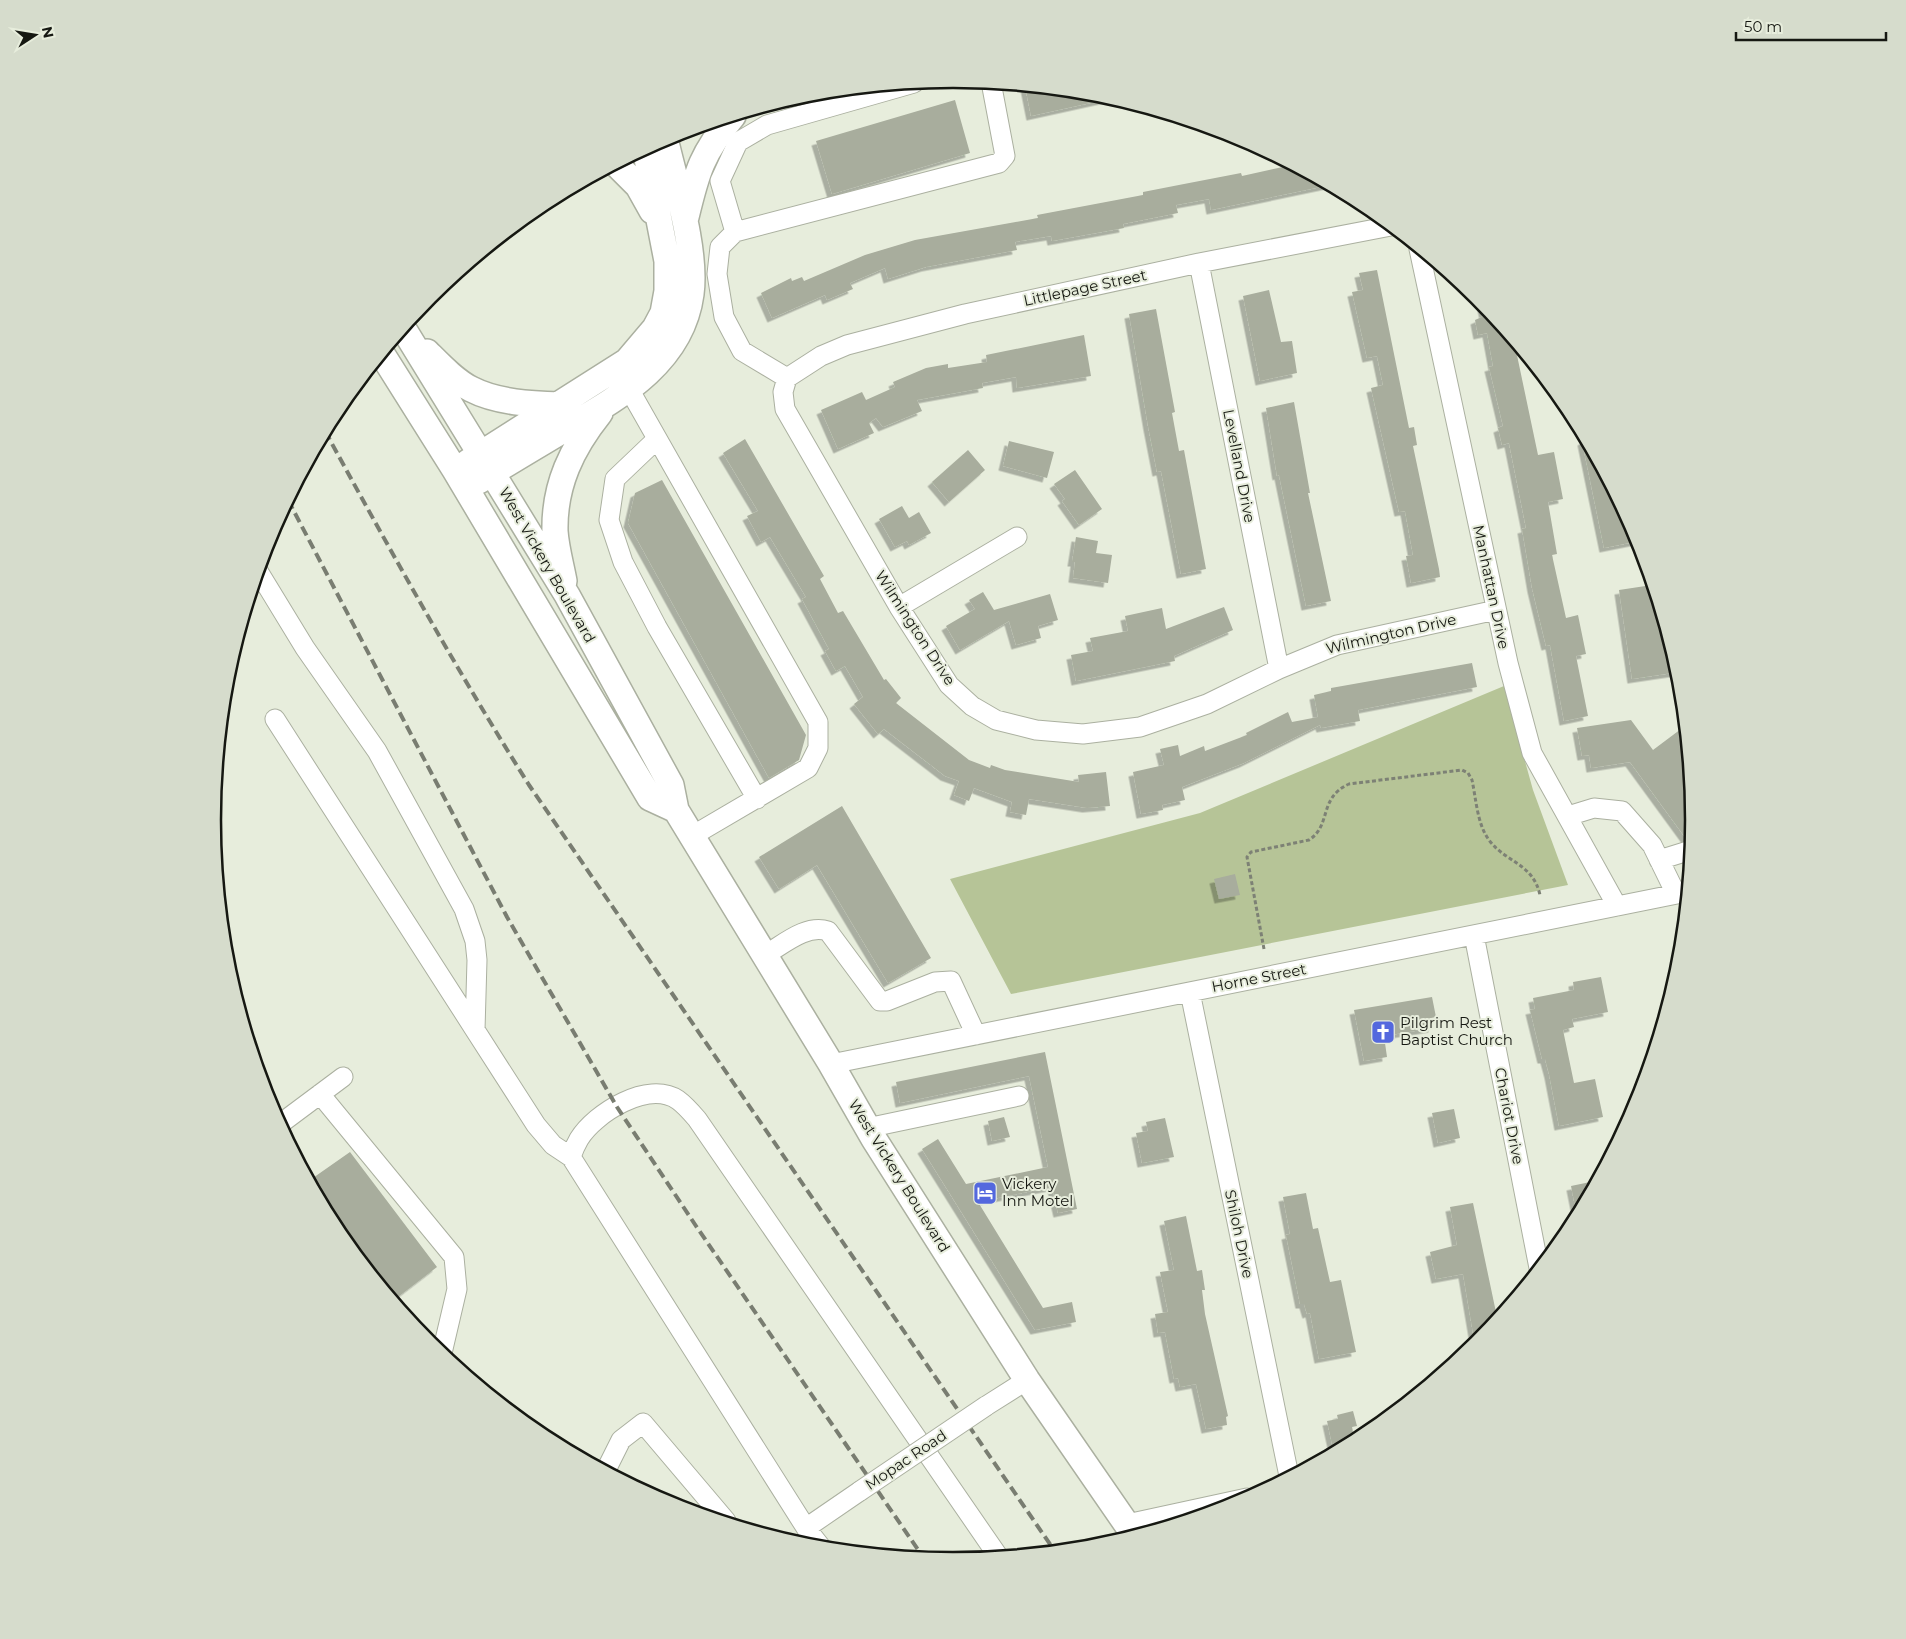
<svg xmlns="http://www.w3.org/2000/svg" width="1906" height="1639" font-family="Montserrat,sans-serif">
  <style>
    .green { fill: #b6c497 }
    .building { fill: #a8ad9d; filter: url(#shadow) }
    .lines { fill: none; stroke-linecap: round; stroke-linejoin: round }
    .minor-casing { stroke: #abb0a0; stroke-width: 21 }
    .major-casing { stroke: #abb0a0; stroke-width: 28 }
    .path { stroke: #7d8175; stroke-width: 3; stroke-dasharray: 4 2.5; stroke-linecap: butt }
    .minor { stroke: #fff; stroke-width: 19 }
    .major { stroke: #fff; stroke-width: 25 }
    .rail { stroke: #797d71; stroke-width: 4; stroke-dasharray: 10 5; stroke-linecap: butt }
    .minor-bridge-casing { stroke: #abb0a0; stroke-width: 21; stroke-linecap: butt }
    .minor-bridge { stroke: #fff; stroke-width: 19 }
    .labels { text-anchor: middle; stroke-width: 4; stroke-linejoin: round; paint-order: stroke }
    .street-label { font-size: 15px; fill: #161812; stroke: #e7eddc }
    .poi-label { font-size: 15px; fill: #161812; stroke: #e7eddc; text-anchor: start }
    .rim { fill: none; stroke: #161812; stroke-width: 2.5 }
  </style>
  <defs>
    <filter id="shadow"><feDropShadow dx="-4.5" dy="4.5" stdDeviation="0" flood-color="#0004"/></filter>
  </defs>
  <rect width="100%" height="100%" fill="#e7eddc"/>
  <path class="green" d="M 1504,686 L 1533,790 L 1568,885 L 1011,994 L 950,879 L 1200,813 Z"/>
  <path class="building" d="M 1025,86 L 1098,93 L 1113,98 L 1031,116 Z
    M 955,100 L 970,153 L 832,194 L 816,141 Z
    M 1292,165 L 1330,185 L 1211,210 L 1209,199 L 1176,205 L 1178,213 L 1123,224 L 1124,228 L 1052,241 L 1051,236 L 1015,242 L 1017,250 L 926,267 L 888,279 L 885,268 L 850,283 L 853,289 L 827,300 L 825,295 L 772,318 L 761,293 L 791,278 L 792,281 L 802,277 L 804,281 L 865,255 L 915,240 L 1038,218 L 1037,215 L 1143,195 L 1143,192 L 1184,184 L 1241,173 L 1242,176 Z
    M 1377,270 L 1409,428 L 1414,427 L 1417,445 L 1413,446 L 1439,569 L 1440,577 L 1411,583 L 1406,556 L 1413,555 L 1405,511 L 1399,512 L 1371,388 L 1383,385 L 1377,356 L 1367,358 L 1352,292 L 1363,290 L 1359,273 Z
    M 1269,290 L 1281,342 L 1292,341 L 1297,373 L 1260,381 L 1243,296 Z
    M 1481,301 L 1514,341 L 1538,455 L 1554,452 L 1563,499 L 1548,502 L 1557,554 L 1552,555 L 1566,618 L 1578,615 L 1586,654 L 1576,656 L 1588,716 L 1564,721 L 1550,645 L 1546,646 L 1532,588 L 1522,529 L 1526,528 L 1509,443 L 1502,445 L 1498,428 L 1503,426 L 1489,367 L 1493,366 L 1487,333 L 1478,335 L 1475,320 L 1484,316 Z
    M 1156,309 L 1175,412 L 1172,413 L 1179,451 L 1184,450 L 1206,569 L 1181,574 L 1161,471 L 1157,472 L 1148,426 L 1129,314 Z
    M 1084,335 L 1091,376 L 1017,388 L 1016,377 L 982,383 L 983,388 L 917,400 L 922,411 L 883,427 L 876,418 L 869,423 L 874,433 L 838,449 L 821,410 L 862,392 L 866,400 L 895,387 L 893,382 L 926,368 L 948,364 L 948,368 L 987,362 L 986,355 Z
    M 1294,402 L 1310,493 L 1308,493 L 1331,601 L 1306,606 L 1279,475 L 1277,476 L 1266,408 Z
    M 745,439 L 824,576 L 820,579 L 838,613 L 843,611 L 884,680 L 886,679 L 901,698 L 896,703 L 969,760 L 990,768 L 991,765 L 1005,770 L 1079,782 L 1078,775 L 1106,772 L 1110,806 L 1087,808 L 1029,799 L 1026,815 L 1010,812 L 1012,802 L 974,788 L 969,801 L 954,795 L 959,781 L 945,776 L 884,729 L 878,734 L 854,704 L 863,697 L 845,666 L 836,671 L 825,651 L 829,649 L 802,599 L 806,597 L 770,537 L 761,542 L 747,516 L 758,511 L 723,453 Z
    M 1586,439 L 1637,536 L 1639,541 L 1604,548 L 1582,441 Z
    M 1009,441 L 1054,452 L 1047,478 L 1003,466 Z
    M 968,450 L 985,470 L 949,502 L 932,482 Z
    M 1075,470 L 1102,509 L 1079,525 L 1062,501 L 1065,499 L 1054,484 Z
    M 662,480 L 806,735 L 799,760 L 769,778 L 628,523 L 635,493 Z
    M 902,506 L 909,518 L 919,512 L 931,533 L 909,545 L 907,541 L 895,547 L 879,519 Z
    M 1076,537 L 1098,541 L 1096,553 L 1112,555 L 1108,583 L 1073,578 L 1075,562 L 1072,562 Z
    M 1652,585 L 1679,672 L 1632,679 L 1619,590 Z
    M 983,592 L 994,610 L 1050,594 L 1058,620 L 1038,626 L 1041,638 L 1016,645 L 1009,621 L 960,650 L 946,626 L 975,609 L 969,600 Z
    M 1224,607 L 1233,630 L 1174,656 L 1175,661 L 1076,681 L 1071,655 L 1093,651 L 1090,638 L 1128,631 L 1125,616 L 1162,608 L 1166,629 Z
    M 1472,663 L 1477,687 L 1358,710 L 1360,721 L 1321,728 L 1320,725 L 1244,763 L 1182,787 L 1185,800 L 1162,805 L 1163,810 L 1141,814 L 1133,772 L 1164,765 L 1160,749 L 1178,745 L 1180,756 L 1204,746 L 1205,751 L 1247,735 L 1246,733 L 1288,712 L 1292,722 L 1318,717 L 1314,695 L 1331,691 L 1331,688 Z
    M 1631,720 L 1653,750 L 1685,726 L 1694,820 L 1692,839 L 1687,840 L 1630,762 L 1591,768 L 1589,755 L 1582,756 L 1577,728 Z
    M 842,806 L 931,958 L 888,983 L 817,865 L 779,889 L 759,857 Z
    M 1235,874 L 1240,895 L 1219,899 L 1214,879 Z
    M 1601,977 L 1608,1012 L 1572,1019 L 1574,1027 L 1563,1030 L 1574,1083 L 1595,1079 L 1603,1117 L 1559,1126 L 1549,1074 L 1545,1059 L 1542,1059 L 1530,1010 L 1535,1009 L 1533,998 L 1574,990 L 1573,982 Z
    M 1432,997 L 1436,1017 L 1431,1018 L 1433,1028 L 1384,1036 L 1387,1057 L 1364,1061 L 1354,1010 Z
    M 1045,1052 L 1077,1209 L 1058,1213 L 1052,1187 L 978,1202 L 1043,1308 L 1072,1302 L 1076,1322 L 1035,1330 L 922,1149 L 938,1139 L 966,1184 L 1048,1167 L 1029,1076 L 900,1103 L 896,1082 Z
    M 1454,1109 L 1460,1138 L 1438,1143 L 1432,1113 Z
    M 1004,1117 L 1010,1137 L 992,1141 L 988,1121 Z
    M 1165,1118 L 1174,1157 L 1142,1163 L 1136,1133 L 1148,1131 L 1146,1122 Z
    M 350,1152 L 437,1267 L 394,1300 L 337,1231 L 310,1180 Z
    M 1595,1181 L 1591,1189 L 1577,1216 L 1571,1186 Z
    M 1306,1193 L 1313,1229 L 1318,1228 L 1330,1282 L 1341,1280 L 1356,1352 L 1319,1359 L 1310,1313 L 1307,1314 L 1304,1304 L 1300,1304 L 1286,1235 L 1290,1234 L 1283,1197 Z
    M 1473,1203 L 1497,1317 L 1475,1345 L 1463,1274 L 1436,1279 L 1430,1252 L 1457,1245 L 1450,1207 Z
    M 1186,1216 L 1197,1271 L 1202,1270 L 1205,1290 L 1202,1290 L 1205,1314 L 1228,1416 L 1226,1417 L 1227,1425 L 1206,1429 L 1196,1384 L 1180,1387 L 1178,1378 L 1174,1379 L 1165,1332 L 1158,1333 L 1155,1314 L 1168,1312 L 1160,1272 L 1174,1270 L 1164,1221 Z
    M 1353,1411 L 1357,1426 L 1352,1427 L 1354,1439 L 1332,1444 L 1327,1421 L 1338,1419 L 1337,1415 Z"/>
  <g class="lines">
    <g class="minor-casing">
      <path id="minor" d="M 735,232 L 720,181 L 738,142 L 767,125 L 914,83
        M 1419,249 L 1508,663 L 1532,753 L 1617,906
        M 1199,263 L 1279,669
        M 787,378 L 783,392 L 785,409 L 899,607 L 949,685 L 972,706 L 996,720 L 1036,730 L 1083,734 L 1140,727 L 1207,704 L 1279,669 L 1337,645 L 1496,610
        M 787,378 L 821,356 L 847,345 L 965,314 L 1199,263 L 1391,226
        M 787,378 L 742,351 L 724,317 L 717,274 L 720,247 L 735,232 L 999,163 L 1005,156 L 991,82
        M 629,389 L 818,722 L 818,748 L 808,768 L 692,836
        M 657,439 L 615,479 L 609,520 L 623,562 L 657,627 L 757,799
        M 258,571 L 305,648 L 377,751 L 464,909 L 475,941 L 477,960 L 475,1030 L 536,1125 L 553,1145 L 571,1157
        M 899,607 L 1017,537
        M 275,719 L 475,1030
        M 1568,816 L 1594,808 L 1622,811 L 1652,845 L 1676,894
        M 1659,860 L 1691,850
        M 1474,935 L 1539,1268
        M 765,955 C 784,944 806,924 828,931 L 880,1001 L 887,1001 L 935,982 L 951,981 L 976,1035
        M 1190,992 L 1289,1476
        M 831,1064 L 1687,892
        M 320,1094 L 454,1257 L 457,1289 L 442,1353
        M 280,1124 L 343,1077
        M 867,1128 L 1019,1096
        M 986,1406 L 1027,1380
        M 606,1470 L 621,1440 L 643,1423 L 726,1521
        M 1127,1524 L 1247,1498
        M 806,1528 L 860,1491
        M 821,1547 L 806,1528 L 571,1157 C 573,1151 576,1144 579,1139 C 595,1113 648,1080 678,1100 C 685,1105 691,1112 697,1119 L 998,1556"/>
    </g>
    <g class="major-casing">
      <path id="major" d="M 616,164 L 638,186 L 652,211
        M 686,217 C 697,171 702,153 733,116
        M 403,328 L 567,595 L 671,785 L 676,810 L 831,1064 L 874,1139 L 1027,1380 L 1134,1535
        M 427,352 C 440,365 455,381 471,389 C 498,403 533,404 562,405
        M 382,354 L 455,470 L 650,798 L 676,810
        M 468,462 L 627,361 L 655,328 L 663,313 L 667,291 L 667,261 L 645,148
        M 479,481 C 509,462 540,444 570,426 C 623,395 682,361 691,294 C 697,250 675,182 665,138
        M 564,581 C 561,565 556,547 555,531 C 554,485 572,448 600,413"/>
    </g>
    <path class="path" d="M 1264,949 L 1247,857 L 1251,852 L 1309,840 C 1332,825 1318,798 1349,784 L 1462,770 L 1468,773 L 1472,780 C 1476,798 1477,824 1489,840 C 1506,863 1533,863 1540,895"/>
    <use href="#minor" class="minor"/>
    <use href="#major" class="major"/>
    <path class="rail" d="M 325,431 C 390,550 456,669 529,785 L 1054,1550
      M 288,500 L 507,917 L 617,1107 L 696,1226 L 923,1557"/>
    <g class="minor-bridge-casing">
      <path id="minor-bridge" d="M 860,1491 L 986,1406"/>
    </g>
    <use href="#minor-bridge" class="minor-bridge"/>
  </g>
  <defs>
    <g id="church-square" transform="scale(1.25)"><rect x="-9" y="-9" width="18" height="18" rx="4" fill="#5468de" stroke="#e7eddc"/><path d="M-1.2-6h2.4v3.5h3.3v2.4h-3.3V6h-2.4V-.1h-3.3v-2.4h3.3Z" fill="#fff"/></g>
    <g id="hotel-square" transform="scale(1.25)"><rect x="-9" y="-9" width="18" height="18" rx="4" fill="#5468de" stroke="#e7eddc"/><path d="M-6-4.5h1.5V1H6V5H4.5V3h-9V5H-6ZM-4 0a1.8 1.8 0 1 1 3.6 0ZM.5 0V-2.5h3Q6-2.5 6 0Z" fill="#fff"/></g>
  </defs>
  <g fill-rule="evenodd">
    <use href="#church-square" x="1383" y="1032"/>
    <use href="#hotel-square" x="985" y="1193"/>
  </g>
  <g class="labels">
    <g class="street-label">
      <text transform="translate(1085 288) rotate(-12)" y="5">Littlepage Street</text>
      <text transform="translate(1239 466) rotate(79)" y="5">Levelland Drive</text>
      <text transform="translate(547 565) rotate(60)" y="5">West Vickery Boulevard</text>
      <text transform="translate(1491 587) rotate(78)" y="5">Manhattan Drive</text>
      <text transform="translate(915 628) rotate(57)" y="5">Wilmington Drive</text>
      <text transform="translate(1391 634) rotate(-13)" y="5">Wilmington Drive</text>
      <text transform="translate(1259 978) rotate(-11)" y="5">Horne Street</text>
      <text transform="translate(1509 1116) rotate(79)" y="5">Chariot Drive</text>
      <text transform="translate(899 1176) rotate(58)" y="5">West Vickery Boulevard</text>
      <text transform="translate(1239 1234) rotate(78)" y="5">Shiloh Drive</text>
      <text transform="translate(906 1460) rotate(-34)" y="5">Mopac Road</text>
    </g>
    <g class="poi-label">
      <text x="1400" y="1028">Pilgrim Rest<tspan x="1400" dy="17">Baptist Church</tspan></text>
      <text x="1002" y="1189">Vickery<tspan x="1002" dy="17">Inn Motel</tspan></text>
    </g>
  </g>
  <path d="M0 0H1906V1639H0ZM221 820a732 732 0 1 1 1464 0a732 732 0 1 1-1464 0Z" fill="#d6dccc" fill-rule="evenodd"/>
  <path class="rim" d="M221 820a732 732 0 1 1 1464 0a732 732 0 1 1-1464 0Z"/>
  <g transform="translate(35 35) rotate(78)" stroke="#e7eddc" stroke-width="4" paint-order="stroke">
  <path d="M0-4L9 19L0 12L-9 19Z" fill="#161812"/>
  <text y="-8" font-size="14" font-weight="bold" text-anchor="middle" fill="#161812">N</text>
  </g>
  <path d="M1736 32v8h150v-8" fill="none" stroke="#161812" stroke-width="2.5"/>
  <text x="1744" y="32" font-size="15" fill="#161812" stroke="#e7eddc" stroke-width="4" paint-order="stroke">50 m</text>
</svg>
